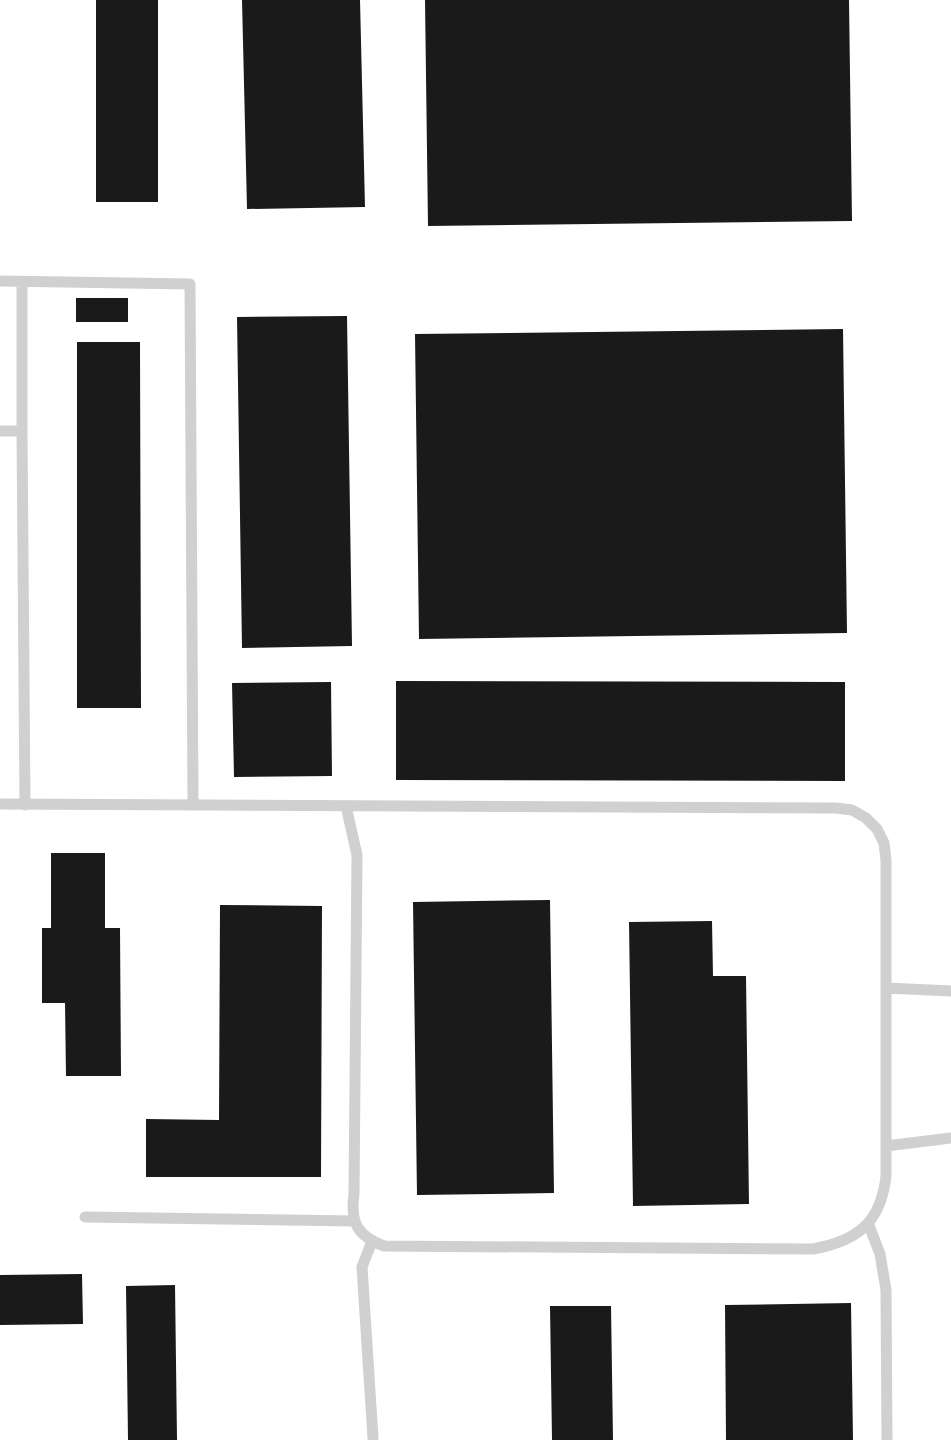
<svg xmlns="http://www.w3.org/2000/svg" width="951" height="1440" font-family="Signika,sans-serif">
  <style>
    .building { fill: #1a1a1a }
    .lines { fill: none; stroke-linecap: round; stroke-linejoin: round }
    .service { stroke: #d0d0d0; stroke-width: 11 }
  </style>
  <rect width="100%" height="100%" fill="#fff"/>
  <path class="building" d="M 96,0 L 158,0 L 158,202 L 96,202 Z
    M 242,0 L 360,0 L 365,207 L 247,209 Z
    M 425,0 L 849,0 L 852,221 L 428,226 Z
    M 76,298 L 128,298 L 128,322 L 76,322 Z
    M 347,316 L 352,646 L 242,648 L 237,317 Z
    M 843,329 L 847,633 L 419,639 L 415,334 Z
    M 77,342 L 140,342 L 141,708 L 77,708 Z
    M 396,681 L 845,682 L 845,781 L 396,780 Z
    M 331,682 L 332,776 L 234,777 L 232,683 Z
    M 51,853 L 105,853 L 105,928 L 120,928 L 121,1076 L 66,1076 L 65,1003 L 42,1003 L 42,928 L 51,928 Z
    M 550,900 L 554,1193 L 417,1195 L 413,902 Z
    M 220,905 L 322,906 L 321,1177 L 146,1177 L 146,1119 L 219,1120 Z
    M 712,921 L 713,976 L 746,976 L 749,1204 L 633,1206 L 629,922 Z
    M 82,1274 L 83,1324 L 0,1325 L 0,1275 Z
    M 175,1285 L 177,1440 L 128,1440 L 126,1286 Z
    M 851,1303 L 853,1440 L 726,1440 L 725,1305 Z
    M 550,1306 L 611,1306 L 613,1440 L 552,1440 Z"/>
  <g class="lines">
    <path class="service" d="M 0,281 L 190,284 L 193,805
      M 0,431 L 22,431 L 22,282
      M 22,431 L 25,805
      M 0,804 L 836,808 L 852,810 L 866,818 L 877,829 L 884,843 L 886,860 L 886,1176 C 881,1223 857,1241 813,1249 L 384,1246 C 357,1236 350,1222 354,1194 L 357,855 L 346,806
      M 886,988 L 951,991
      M 886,1146 L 951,1138
      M 85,1217 L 355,1221
      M 868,1223 L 880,1254 L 886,1290 L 887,1440
      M 372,1241 L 362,1267 L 373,1438"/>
  </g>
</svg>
